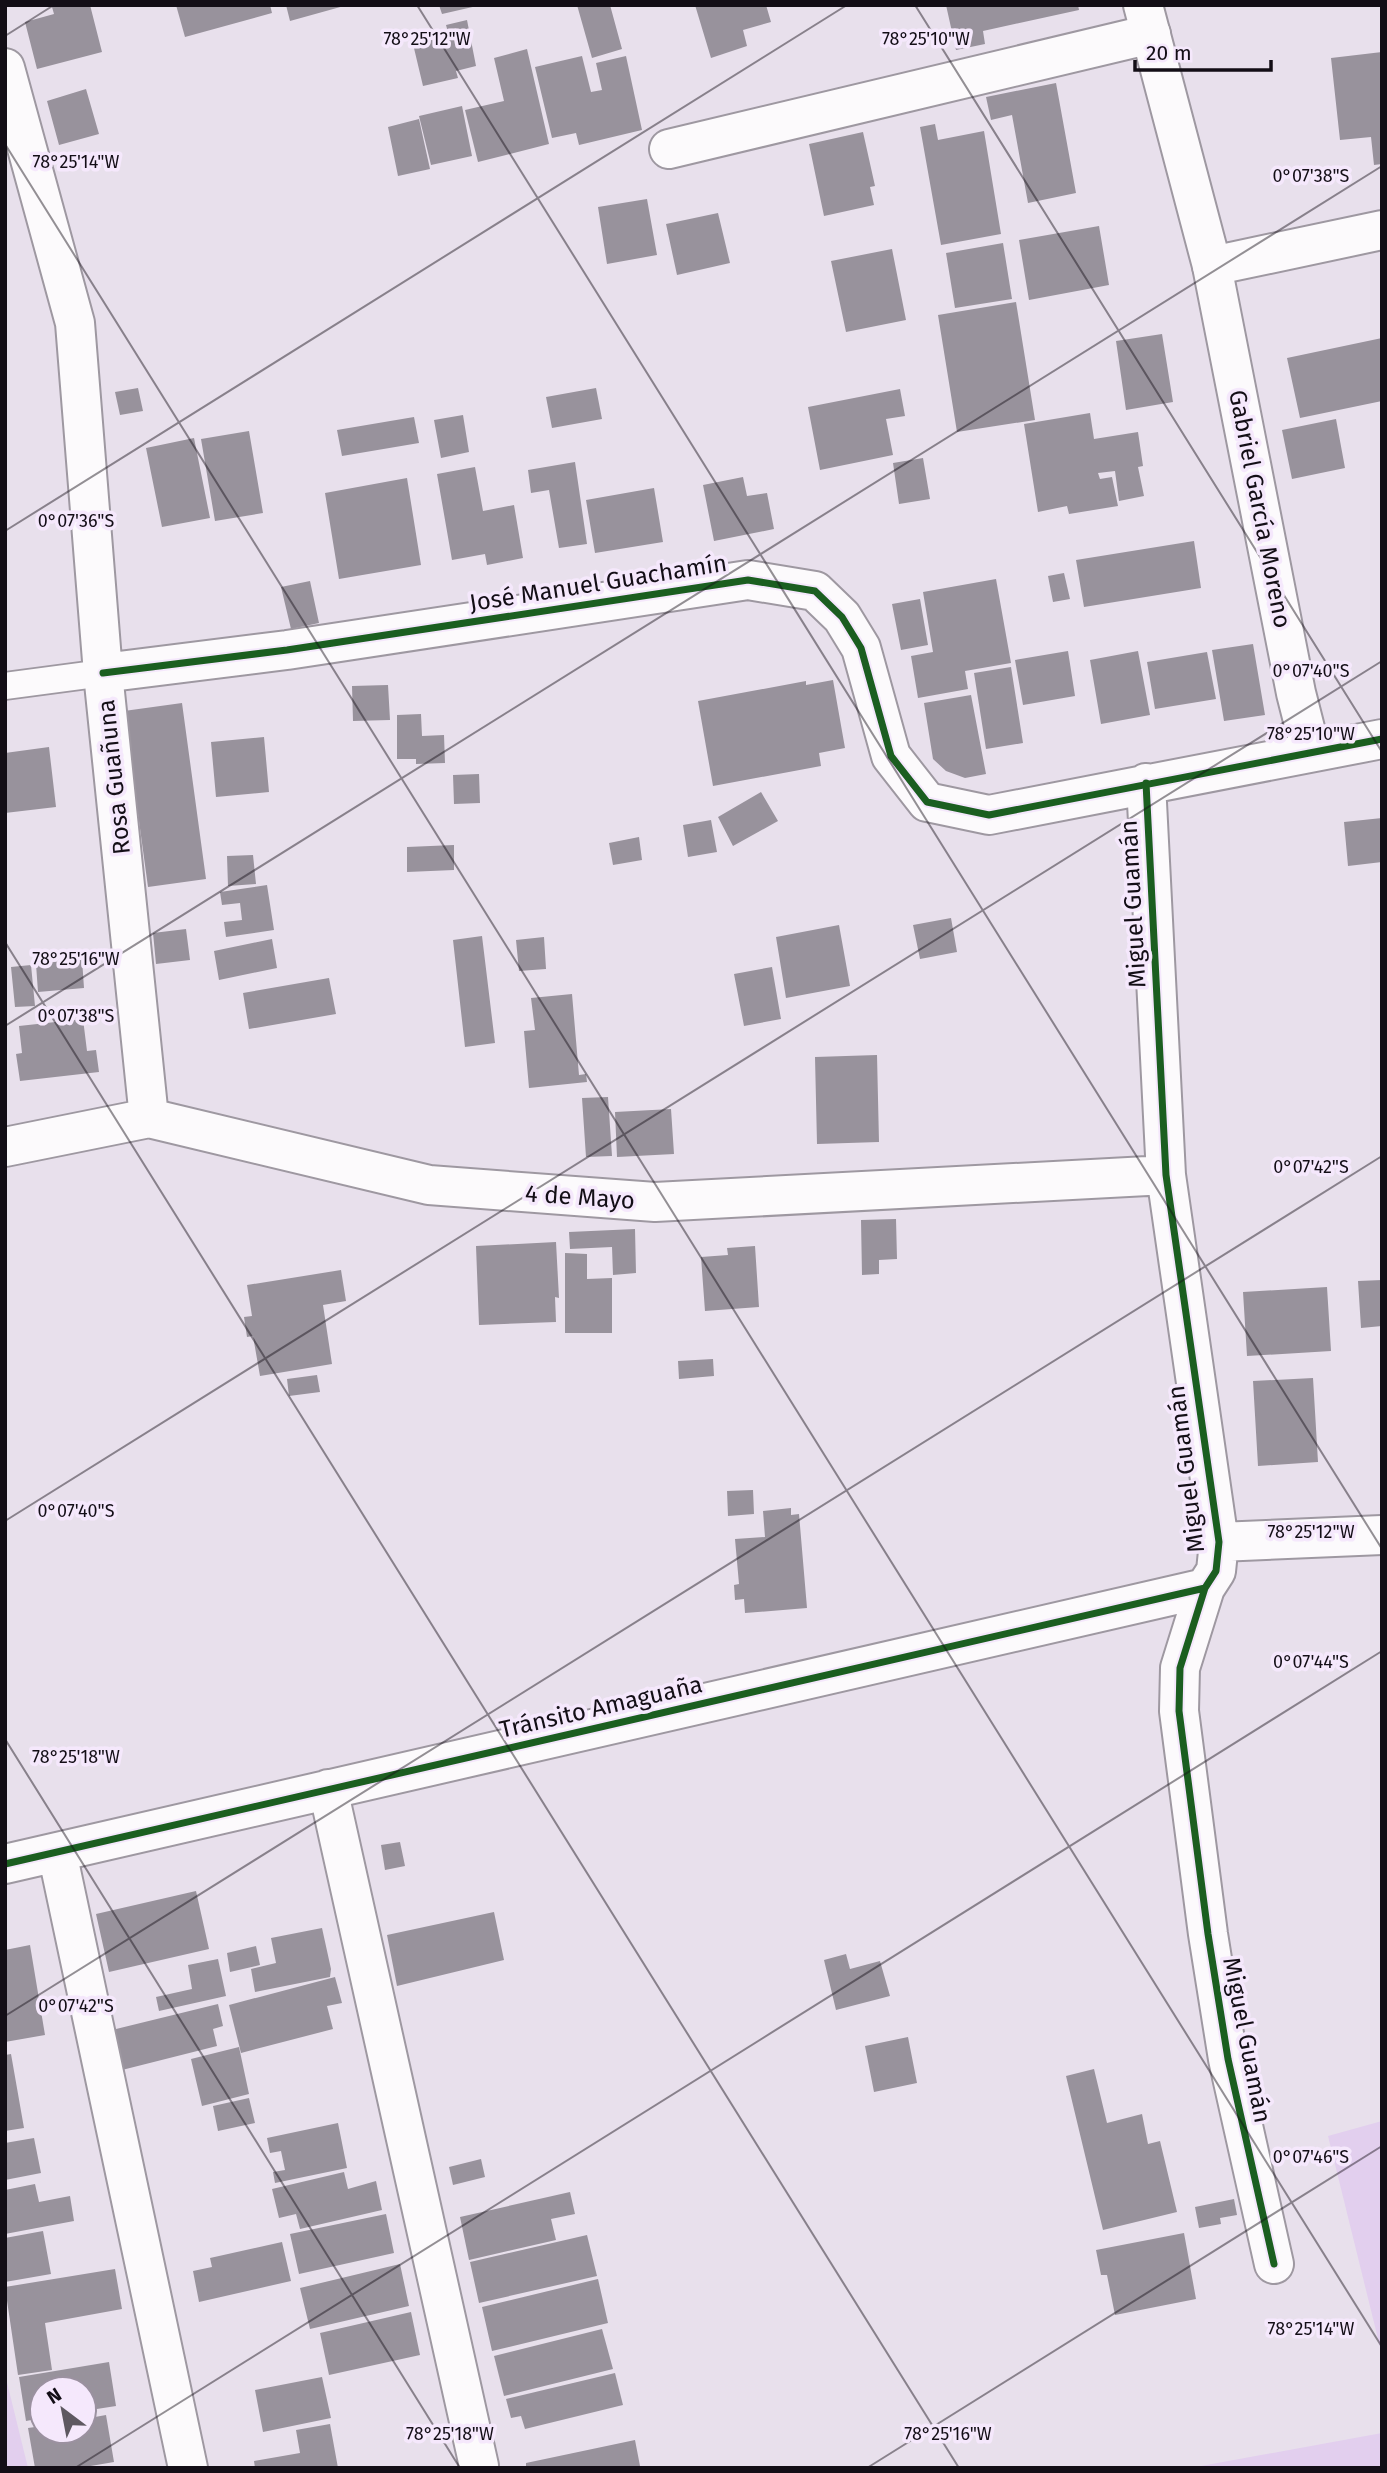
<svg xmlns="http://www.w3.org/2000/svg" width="1387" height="2473" font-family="'Fira Sans',sans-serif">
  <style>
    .green { fill: #e2cfee }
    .building { fill: #98929c }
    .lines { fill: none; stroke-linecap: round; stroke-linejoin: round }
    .service-casing { stroke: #9e98a1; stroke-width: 30 }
    .minor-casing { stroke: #9e98a1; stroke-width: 42 }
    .tertiary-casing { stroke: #9e98a1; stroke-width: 42 }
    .service { stroke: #fcfafc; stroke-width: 26 }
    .minor { stroke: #fcfafc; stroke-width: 38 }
    .tertiary { stroke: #fcfafc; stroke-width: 38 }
    .cycleway-casing { stroke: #f5e8fc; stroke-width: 11 }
    .cycleway { stroke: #1b5e20; stroke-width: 7 }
    .ticks { fill: none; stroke: #130e16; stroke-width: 2; stroke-opacity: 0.45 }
    .labels { text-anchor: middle; stroke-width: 7; stroke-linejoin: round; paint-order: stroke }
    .street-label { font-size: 24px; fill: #130e16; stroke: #f5e8fc }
    .ticks-label { font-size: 18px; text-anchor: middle; fill: #130e16; stroke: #f5e8fc; stroke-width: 7; stroke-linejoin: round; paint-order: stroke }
  </style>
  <rect width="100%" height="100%" fill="#e8e0ec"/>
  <path class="green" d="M 1382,2121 L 1382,2355 L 1328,2136 Z
    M 5,2374 L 28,2468 L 5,2468 Z
    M 1382,2433 L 1382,2468 L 1190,2468 Z"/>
  <path class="building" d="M 61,5 L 90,5 L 102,52 L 37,69 L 25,22 L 54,14 L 52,7 Z
    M 176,5 L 270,5 L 272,13 L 185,37 Z
    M 286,5 L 344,5 L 344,6 L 290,21 Z
    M 439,5 L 477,5 L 477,6 L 442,14 Z
    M 577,5 L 610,5 L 622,49 L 592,58 Z
    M 695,5 L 766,5 L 771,22 L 743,30 L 747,46 L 711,58 Z
    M 946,5 L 1078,5 L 1079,10 L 983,31 L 985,44 L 956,50 Z
    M 467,20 L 476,66 L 456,71 L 458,78 L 423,86 L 413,44 L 449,36 L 446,25 Z
    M 527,49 L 549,144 L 478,162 L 465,110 L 504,101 L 494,58 Z
    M 1382,52 L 1382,164 L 1374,165 L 1371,137 L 1340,140 L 1331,58 Z
    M 582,56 L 591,92 L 602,90 L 596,63 L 626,56 L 642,130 L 579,145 L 576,133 L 552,138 L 535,67 Z
    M 1056,83 L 1076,193 L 1028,203 L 1012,115 L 991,120 L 986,97 Z
    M 86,89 L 99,134 L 59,145 L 47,101 Z
    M 462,106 L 472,156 L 431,165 L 419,116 Z
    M 419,119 L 430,169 L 398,176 L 388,127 Z
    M 935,124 L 938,140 L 984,131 L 1001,234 L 941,245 L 920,127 Z
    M 863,132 L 875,186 L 870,187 L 874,205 L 824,216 L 809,144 Z
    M 647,199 L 657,255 L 607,264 L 598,207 Z
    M 718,213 L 730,263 L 677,275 L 666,224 Z
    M 1099,226 L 1109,285 L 1029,300 L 1019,240 Z
    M 1003,243 L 1012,299 L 955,308 L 946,253 Z
    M 892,249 L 906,320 L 846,332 L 831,261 Z
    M 1016,302 L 1035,420 L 957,432 L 938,315 Z
    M 1162,334 L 1173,402 L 1126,410 L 1116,341 Z
    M 1382,338 L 1382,401 L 1300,418 L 1287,358 Z
    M 138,388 L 143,411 L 120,415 L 115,392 Z
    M 596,388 L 602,419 L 552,428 L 546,397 Z
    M 900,389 L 905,416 L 886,419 L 893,455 L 820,470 L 808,407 Z
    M 1090,413 L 1094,439 L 1138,432 L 1143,466 L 1138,467 L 1144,496 L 1119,501 L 1115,471 L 1098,473 L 1100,479 L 1112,477 L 1118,506 L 1069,514 L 1067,506 L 1038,512 L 1024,424 Z
    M 463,415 L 469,452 L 441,458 L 434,420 Z
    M 414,417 L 419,443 L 342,456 L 337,430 Z
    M 1336,419 L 1345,468 L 1292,479 L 1282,430 Z
    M 249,431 L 263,513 L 215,521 L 201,439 Z
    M 194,438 L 210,518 L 162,527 L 146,448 Z
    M 923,458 L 930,499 L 899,504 L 893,463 Z
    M 575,462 L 587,544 L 559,548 L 549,490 L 531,493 L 528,470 Z
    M 475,467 L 483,511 L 514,505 L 523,558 L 487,565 L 485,554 L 452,560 L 437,474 Z
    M 743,477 L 747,496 L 767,493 L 774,529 L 714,541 L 703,485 Z
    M 407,478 L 421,565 L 339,579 L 325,493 Z
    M 654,488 L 663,542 L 595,553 L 586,500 Z
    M 1194,541 L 1201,588 L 1084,607 L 1076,560 Z
    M 1064,573 L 1070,599 L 1053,602 L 1048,576 Z
    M 996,579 L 1011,663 L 965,671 L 968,689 L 918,698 L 911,656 L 933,652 L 923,592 Z
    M 310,581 L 319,623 L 291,629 L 281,587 Z
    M 920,599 L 928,645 L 901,650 L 892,604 Z
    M 1253,644 L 1265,715 L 1224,721 L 1212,650 Z
    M 1068,651 L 1075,696 L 1023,705 L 1015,660 Z
    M 1138,651 L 1150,715 L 1101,724 L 1090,660 Z
    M 1207,652 L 1216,699 L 1155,709 L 1147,662 Z
    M 1011,667 L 1023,743 L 986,749 L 974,673 Z
    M 833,680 L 845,748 L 819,753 L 821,766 L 713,786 L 698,701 L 806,681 L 806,685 Z
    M 388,685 L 390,720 L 353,721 L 352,686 Z
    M 971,695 L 986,774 L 965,778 L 946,771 L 933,759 L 924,703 Z
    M 182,703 L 206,879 L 148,887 L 124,711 Z
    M 421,714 L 422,736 L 444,735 L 445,763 L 416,764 L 416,759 L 397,759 L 397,715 Z
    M 264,737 L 269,792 L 216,797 L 211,742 Z
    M 49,747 L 56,807 L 5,813 L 5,753 Z
    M 479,774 L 480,803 L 454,804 L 453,775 Z
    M 761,792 L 778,821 L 733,846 L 718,817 Z
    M 1382,818 L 1382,862 L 1348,866 L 1344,822 Z
    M 711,820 L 717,852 L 688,857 L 683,825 Z
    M 639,837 L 642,860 L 613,865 L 609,843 Z
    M 454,845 L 454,870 L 407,872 L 407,847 Z
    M 253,855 L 256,884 L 228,886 L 227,856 Z
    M 267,885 L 274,930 L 226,937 L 224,922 L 242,920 L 240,903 L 222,905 L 220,892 Z
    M 951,918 L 957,952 L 920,959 L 913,925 Z
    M 839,925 L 850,986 L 786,998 L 776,937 Z
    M 186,929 L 190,960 L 156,964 L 153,933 Z
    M 482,936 L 495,1043 L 465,1047 L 453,940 Z
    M 544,937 L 546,969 L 519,971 L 516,940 Z
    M 272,939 L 277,968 L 219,980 L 214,951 Z
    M 82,959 L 84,988 L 38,992 L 36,964 Z
    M 31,965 L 35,1006 L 15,1007 L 11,967 Z
    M 772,967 L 781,1019 L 744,1026 L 734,974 Z
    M 329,978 L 336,1014 L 249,1029 L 243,993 Z
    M 572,994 L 579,1075 L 586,1074 L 587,1082 L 529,1088 L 524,1031 L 535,1030 L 531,998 Z
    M 83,1019 L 87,1051 L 96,1050 L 99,1072 L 20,1081 L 16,1054 L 22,1053 L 19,1026 Z
    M 877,1055 L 879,1142 L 817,1144 L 815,1057 Z
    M 608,1097 L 612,1156 L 586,1157 L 582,1098 Z
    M 671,1109 L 674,1154 L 617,1157 L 615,1112 Z
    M 896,1219 L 897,1259 L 879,1260 L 879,1274 L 862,1275 L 861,1220 Z
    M 635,1229 L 636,1273 L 613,1275 L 612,1247 L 570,1249 L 569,1232 Z
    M 556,1242 L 559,1298 L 555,1297 L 556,1322 L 479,1325 L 476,1246 Z
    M 755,1246 L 759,1307 L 705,1311 L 701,1257 L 728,1255 L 727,1248 Z
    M 565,1253 L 587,1254 L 587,1279 L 612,1278 L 612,1333 L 565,1333 Z
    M 341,1270 L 346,1301 L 323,1305 L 332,1364 L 260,1376 L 253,1336 L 247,1337 L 244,1317 L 252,1316 L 247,1285 Z
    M 1382,1280 L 1382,1326 L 1361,1328 L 1358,1281 Z
    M 1327,1287 L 1331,1351 L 1247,1356 L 1243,1292 Z
    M 713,1359 L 714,1376 L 679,1379 L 678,1361 Z
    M 317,1375 L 320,1392 L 289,1396 L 287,1379 Z
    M 1313,1378 L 1318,1462 L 1258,1466 L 1253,1381 Z
    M 753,1490 L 754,1514 L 728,1516 L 727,1491 Z
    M 791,1508 L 791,1515 L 799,1514 L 807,1608 L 745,1613 L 744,1599 L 735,1600 L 734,1585 L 739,1584 L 735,1539 L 765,1537 L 763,1511 Z
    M 400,1842 L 405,1866 L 385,1870 L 381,1845 Z
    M 196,1891 L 209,1949 L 109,1972 L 96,1914 Z
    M 494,1912 L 504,1960 L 397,1986 L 387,1935 Z
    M 322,1928 L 331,1969 L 330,1977 L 255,1992 L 251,1969 L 276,1963 L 271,1938 Z
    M 30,1945 L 45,2035 L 5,2042 L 5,1950 Z
    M 256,1946 L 260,1965 L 230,1972 L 227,1953 Z
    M 846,1954 L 850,1969 L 880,1961 L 890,1996 L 836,2010 L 824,1960 Z
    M 218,1959 L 226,1996 L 159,2011 L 156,1997 L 192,1989 L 188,1965 Z
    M 335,1977 L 342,2003 L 327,2006 L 333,2029 L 241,2053 L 229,2005 Z
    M 218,2004 L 223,2026 L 213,2029 L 217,2046 L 122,2070 L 112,2030 Z
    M 908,2037 L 917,2083 L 874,2092 L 865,2046 Z
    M 239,2047 L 249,2094 L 202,2106 L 191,2059 Z
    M 11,2054 L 24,2128 L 5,2131 L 5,2055 Z
    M 1094,2069 L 1107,2123 L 1142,2114 L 1148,2144 L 1160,2141 L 1177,2212 L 1103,2230 L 1066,2076 Z
    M 249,2098 L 255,2123 L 218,2131 L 213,2106 Z
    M 338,2123 L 347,2168 L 275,2183 L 273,2172 L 285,2170 L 281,2151 L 270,2153 L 267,2138 Z
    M 34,2138 L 41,2173 L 5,2180 L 5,2143 Z
    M 481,2159 L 485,2177 L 453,2185 L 449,2167 Z
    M 344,2172 L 348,2189 L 376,2181 L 382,2210 L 300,2229 L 296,2214 L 279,2218 L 272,2189 Z
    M 35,2184 L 39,2202 L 70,2196 L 74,2221 L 5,2234 L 5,2190 Z
    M 570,2192 L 575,2214 L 551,2219 L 556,2240 L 469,2260 L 460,2217 Z
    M 1234,2199 L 1237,2215 L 1220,2218 L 1221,2224 L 1199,2228 L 1195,2207 Z
    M 386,2214 L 394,2253 L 299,2274 L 290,2234 Z
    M 43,2231 L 51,2274 L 5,2282 L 5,2238 Z
    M 1184,2233 L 1196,2299 L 1115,2315 L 1107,2275 L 1101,2275 L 1096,2250 Z
    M 587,2235 L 597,2276 L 479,2303 L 470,2262 Z
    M 282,2242 L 291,2281 L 199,2302 L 193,2271 L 212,2267 L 210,2258 Z
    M 400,2264 L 409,2306 L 310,2329 L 300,2288 Z
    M 115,2269 L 122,2309 L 45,2323 L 52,2370 L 18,2375 L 5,2287 Z
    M 598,2279 L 608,2323 L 492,2351 L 482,2307 Z
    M 411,2312 L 420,2355 L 329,2375 L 320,2333 Z
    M 602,2329 L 613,2369 L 504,2396 L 494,2356 Z
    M 109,2362 L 116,2406 L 84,2411 L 84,2389 L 42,2389 L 42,2418 L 26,2421 L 19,2377 Z
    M 615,2373 L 623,2405 L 525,2429 L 521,2416 L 511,2418 L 506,2399 Z
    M 322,2377 L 331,2418 L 263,2432 L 255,2390 Z
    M 106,2415 L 114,2462 L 79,2468 L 35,2468 L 28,2428 L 42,2426 L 42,2431 L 84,2431 L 84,2419 Z
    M 330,2424 L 338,2468 L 255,2468 L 254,2461 L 300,2453 L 296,2430 Z
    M 635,2440 L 640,2466 L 631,2468 L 526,2468 L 526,2463 Z"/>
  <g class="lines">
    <g class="service-casing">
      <path id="service" d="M 5,686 L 103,673"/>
    </g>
    <g class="minor-casing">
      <path id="minor" d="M 5,68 L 75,323 L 103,673 L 149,1118
        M 669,149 L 1151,34
        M 1212,266 L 1296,693 L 1311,752
        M 103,673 L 287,650 L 748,580 L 815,591 L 842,617 L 861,648 L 891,756 L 927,802 L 989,815 L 1382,739
        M 1146,783 L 1166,1175 L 1219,1542 L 1216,1571 L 1205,1588 L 1180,1668 L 1179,1711 L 1208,1934 L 1228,2059 L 1274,2264
        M 5,1147 L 149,1118 L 429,1185 L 655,1202 L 1166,1175
        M 1219,1542 L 1382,1535
        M 328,1789 L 479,2466
        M 57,1852 L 188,2468
        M 5,1864 L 1205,1588"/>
    </g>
    <g class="tertiary-casing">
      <path id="tertiary" d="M 1143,5 L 1212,266 L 1382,230"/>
    </g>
    <use href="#service" class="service"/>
    <use href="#minor" class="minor"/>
    <use href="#tertiary" class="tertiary"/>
    <g class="cycleway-casing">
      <path id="cycleway" d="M 103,673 L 287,650 L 748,580 L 815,591 L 842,617 L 861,648 L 891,756 L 927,802 L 989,815 L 1382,739
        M 1146,783 L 1166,1175 L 1219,1542 L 1216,1571 L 1205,1588 L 1180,1668 L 1179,1711 L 1208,1934 L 1228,2059 L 1274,2264
        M 5,1864 L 1205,1588"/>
    </g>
    <use href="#cycleway" class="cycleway"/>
  </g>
  <path class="ticks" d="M 417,5 L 1382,1549M 915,5 L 1382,752M 5,36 L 54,5M 5,144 L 1382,2347M 5,531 L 847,5M 5,942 L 959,2468M 5,1026 L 1382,166M 5,1521 L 1382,661M 5,1739 L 460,2468M 5,2016 L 1382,1156M 75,2468 L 1382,1651M 867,2468 L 1382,2146"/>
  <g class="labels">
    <g class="street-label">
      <text transform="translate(1260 509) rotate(79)" y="8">Gabriel García Moreno</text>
      <text transform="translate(598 583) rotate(-9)" y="8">José Manuel Guachamín</text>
      <text transform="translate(114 777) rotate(-96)" y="8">Rosa Guañuna</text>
      <text transform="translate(1133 904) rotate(-93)" y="8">Miguel Guamán</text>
      <text transform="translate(580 1197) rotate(4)" y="8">4 de Mayo</text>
      <text transform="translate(1186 1469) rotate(-97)" y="8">Miguel Guamán</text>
      <text transform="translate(601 1707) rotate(-13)" y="8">Tránsito Amaguaña</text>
      <text transform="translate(1247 2040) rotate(79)" y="8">Miguel Guamán</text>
    </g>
  </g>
  <g class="ticks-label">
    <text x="926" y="45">78°25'10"W</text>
    <text x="427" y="45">78°25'12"W</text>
    <text x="76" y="168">78°25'14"W</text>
    <text x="1311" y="182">0°07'38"S</text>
    <text x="76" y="527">0°07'36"S</text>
    <text x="1311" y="677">0°07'40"S</text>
    <text x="1311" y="740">78°25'10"W</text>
    <text x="76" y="965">78°25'16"W</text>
    <text x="76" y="1022">0°07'38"S</text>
    <text x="1311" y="1173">0°07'42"S</text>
    <text x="76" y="1517">0°07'40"S</text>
    <text x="1311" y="1538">78°25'12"W</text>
    <text x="1311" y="1668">0°07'44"S</text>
    <text x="76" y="1763">78°25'18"W</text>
    <text x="76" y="2012">0°07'42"S</text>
    <text x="1311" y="2163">0°07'46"S</text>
    <text x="1311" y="2335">78°25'14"W</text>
    <text x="450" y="2440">78°25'18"W</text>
    <text x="948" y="2440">78°25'16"W</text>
  </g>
  <rect width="1387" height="2473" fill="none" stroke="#130e16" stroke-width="14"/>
  <g transform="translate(63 2410) rotate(328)"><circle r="33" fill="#f5e8fc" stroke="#9b91a0" stroke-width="2"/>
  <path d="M0-5L12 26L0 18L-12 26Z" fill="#5e5861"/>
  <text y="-10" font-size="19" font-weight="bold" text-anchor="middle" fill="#130e16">N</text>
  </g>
  <path d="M1135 60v10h136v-10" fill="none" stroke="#130e16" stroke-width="3.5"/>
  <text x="1146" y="60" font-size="21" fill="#130e16" stroke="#f5e8fc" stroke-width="5" paint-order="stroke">20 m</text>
</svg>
